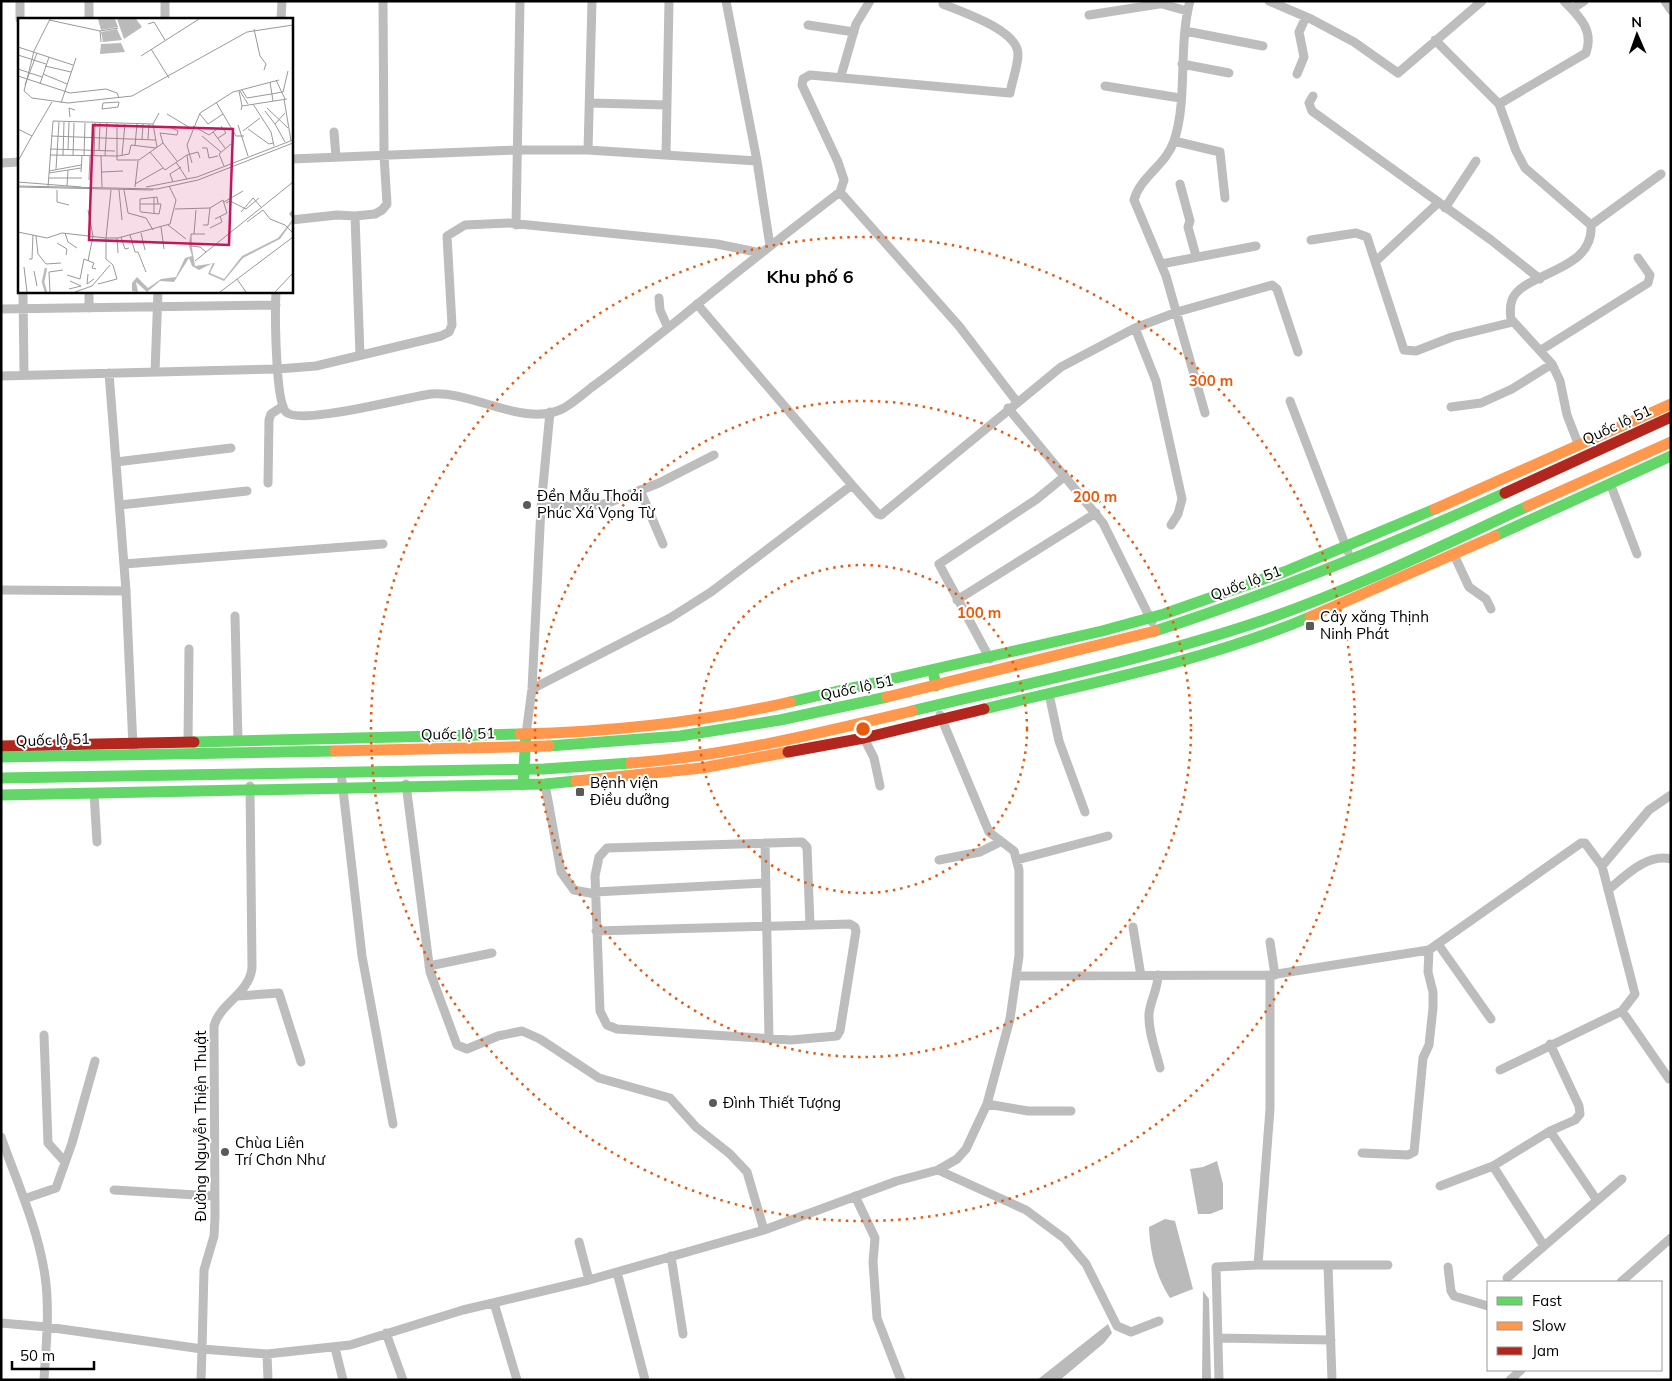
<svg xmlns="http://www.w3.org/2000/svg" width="1672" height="1381" font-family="Mulish,sans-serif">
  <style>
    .water { fill: #bababa }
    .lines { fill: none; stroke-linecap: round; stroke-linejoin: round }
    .street { stroke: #bdbdbd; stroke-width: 9 }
    .fast { stroke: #63d668; stroke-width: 11 }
    .slow { stroke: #ff974d; stroke-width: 11 }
    .jam { stroke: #b3261e; stroke-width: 11 }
    .ring { fill: none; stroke: #e8590c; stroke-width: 2.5; stroke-dasharray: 2.5 5 }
    .poi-dot { fill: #595959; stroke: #fff; stroke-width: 2 }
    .labels { text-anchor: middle; stroke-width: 4; stroke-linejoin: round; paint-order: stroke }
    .street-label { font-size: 15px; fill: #000; stroke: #fff }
    .poi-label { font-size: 15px; fill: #000; stroke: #fff; text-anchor: start }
    .quarter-label { font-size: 18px; font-weight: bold; fill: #000; stroke: #fff }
    .inset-river { fill: none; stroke: #bababa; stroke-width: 2.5 }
    .inset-road { fill: none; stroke: #999; stroke-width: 1 }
    .view { fill: #c2185b; fill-opacity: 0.15; stroke: #c2185b; stroke-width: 2.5 }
    .inset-edge { fill: none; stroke: #000; stroke-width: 2.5 }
    .centre { fill: #e8590c; stroke: #fff; stroke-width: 2.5 }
    .ring-label { font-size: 15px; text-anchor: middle; font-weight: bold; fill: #e8590c; stroke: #fff; stroke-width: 4; stroke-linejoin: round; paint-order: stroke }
  </style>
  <rect width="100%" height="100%" fill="#fff"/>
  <path class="water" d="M 1217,1161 L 1223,1184 L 1223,1209 L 1210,1214 L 1198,1214 L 1190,1169 L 1203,1167 Z
    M 1165,1219 L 1175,1221 L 1193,1289 L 1170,1298 C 1156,1276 1150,1253 1149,1227 Z
    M 1203,1291 L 1209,1299 L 1211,1380 L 1202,1380 Z
    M 1108,1324 L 1112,1333 L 1104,1343 L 1060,1380 L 1037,1380 Z"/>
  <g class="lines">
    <path class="street" d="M 20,1 L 20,19
      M 89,1 L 89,19
      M 726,1 L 757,161 L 770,246
      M 1190,1 C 1178,45 1188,100 1174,141 C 1166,165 1140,177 1134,200 L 1166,276 L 1205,413
      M 1269,1 L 1311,19 L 1354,42 L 1398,73 L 1482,1
      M 1665,1 L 1671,10
      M 1155,2 L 1187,11
      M 1572,9 L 1584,1
      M 1089,15 L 1159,4
      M 165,19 L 165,1
      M 281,19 L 282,1
      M 808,25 L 854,32
      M 1185,31 L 1263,46
      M 1435,40 L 1499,104 L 1516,151 L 1525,168 L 1591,225 C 1595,272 1522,272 1512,300 C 1510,306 1510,313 1511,319 L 1552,364 L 1560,381 L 1567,415 L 1579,446
      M 1182,64 L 1229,73
      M 1297,74 L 1304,57 L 1299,32 L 1306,17
      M 841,76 L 856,24 L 870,1
      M 1105,86 L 1180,98
      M 1313,96 L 1309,103 L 1312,111 L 1491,240 L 1540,279
      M 590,103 L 667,105
      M 1499,104 L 1586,53 C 1594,30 1580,17 1564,1
      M 334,132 L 336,157
      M 1174,141 L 1220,152 L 1225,198
      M 588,150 L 592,1
      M 666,154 L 669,1
      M 291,159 L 517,150 L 588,150 L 757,161
      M 1,163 L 19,162
      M 1180,184 L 1190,221 L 1188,227 L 1196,256
      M 840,192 L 959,326 L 1017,402
      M 1445,208 L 1476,161
      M 291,220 L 337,215 L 355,216
      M 516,225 L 520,1
      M 1591,225 L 1661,174
      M 1311,240 L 1356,233 L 1367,237 L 1404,350 L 1416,351 L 1452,337 L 1513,322
      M 1375,262 L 1438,203
      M 1161,264 L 1256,246
      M 23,291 L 24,375
      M 276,291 C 275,310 275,401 286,412 C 299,426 407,397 431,394 C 471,390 526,429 564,408 C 574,402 583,394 592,387 C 620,367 646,345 673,324 C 728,279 784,235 840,192 L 844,180 L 838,162 L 802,85 L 803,79 L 810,75 L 1010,93 C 1012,81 1018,66 1018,54 C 1018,30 962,12 943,4
      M 659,298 L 660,310 L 668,328
      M 697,304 L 852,485 L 878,514 L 881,515 L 1061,367 L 1135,328 L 1177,312 L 1272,285 L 1277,289 L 1298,352
      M 89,308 L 89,291
      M 1,309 L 276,305
      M 1135,328 L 1156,381 L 1182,499 L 1178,514 L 1171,525
      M 1541,350 L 1648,283 L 1650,275 L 1638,258
      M 360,355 L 355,216 L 375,214 L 382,210 L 387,204 L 384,155 L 383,1
      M 155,372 L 158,291
      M 109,373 L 126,591 L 133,747
      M 1,376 L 278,369 L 316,366 L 441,336 L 449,332 L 452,325 L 447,236 L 465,225 L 509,223 L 717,244 L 761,253
      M 1290,401 L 1348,552
      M 1451,407 L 1481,403 L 1512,389 L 1552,364
      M 1008,408 L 1103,523 L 1152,622
      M 116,462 L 231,448
      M 268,483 L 269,420 L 271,414 L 283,406
      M 1610,483 L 1637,554
      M 640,490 L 663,544
      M 120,505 L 247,491
      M 541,507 L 598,505 L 608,503 L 659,483 L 714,455
      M 1454,555 L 1469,587 L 1486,599 L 1491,609
      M 124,564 L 383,544
      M 1,590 L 126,591
      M 957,600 L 1096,513
      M 235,616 L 238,741
      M 990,659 L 939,564 L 1037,499 L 1065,476
      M 532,689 L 670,618 L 711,592 L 852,485
      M 1049,694 L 1059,741 L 1085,812
      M 526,734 L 532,689 L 541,507 L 550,412
      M 864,738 L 874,758 L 880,786
      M 188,742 L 189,649
      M 341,772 L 362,956 L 393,1124
      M 406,784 L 430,972 L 457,1045 L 467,1049 L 498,1036 L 522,1031 L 540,1039 L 599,1078 L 670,1098 L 696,1127 L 730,1154 L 747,1172 L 764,1230
      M 545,784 L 561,872 L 574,890 L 595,894
      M 94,793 L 97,842
      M 765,843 L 769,1039
      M 939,860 L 980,852 L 1000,842
      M 1017,860 L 1108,836
      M 1602,866 L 1649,810 L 1671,795
      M 1608,890 C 1625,876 1647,853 1671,859
      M 595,892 L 766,883
      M 1133,927 L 1141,976
      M 596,931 L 850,924 L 855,927 L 856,931 L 840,1031 L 837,1036 L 791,1040 L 617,1029 L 607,1025 L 600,1011 L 595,876 L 599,857 L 607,848 L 802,842 L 807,847 L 810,925
      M 1270,942 L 1275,975
      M 1438,944 L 1491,1019
      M 429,966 L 492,953
      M 1158,975 C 1158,989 1150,1001 1149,1014 C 1148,1032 1156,1051 1160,1068
      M 1017,976 L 1270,975 L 1429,950 L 1581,843 L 1585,843 L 1602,866 L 1635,994 L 1622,1011 L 1500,1070
      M 238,996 L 279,993 L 301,1062
      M 1622,1011 L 1669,1079
      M 44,1035 L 48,1143 L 65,1162
      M 987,1104 L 1028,1111 L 1071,1111
      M 1550,1131 L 1596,1199
      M 1,1137 C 17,1182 38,1228 45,1276 C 50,1310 46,1346 44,1380
      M 1362,1153 L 1408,1155 L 1414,1152 L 1423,1058 L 1429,1045 L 1433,1008 L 1433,992 L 1428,972 L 1429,950
      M 1493,1166 L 1544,1246
      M 938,1170 L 1026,1210 L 1065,1239 L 1086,1264 L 1117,1326 L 1131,1332 L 1159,1321
      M 1440,1186 L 1493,1166 L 1550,1131 L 1575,1120 L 1580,1114 L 1579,1106 L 1550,1044
      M 114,1190 L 213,1196
      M 855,1196 L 875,1238 L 873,1262 L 877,1318 L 901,1380
      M 24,1199 L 56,1188 L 72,1143 L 95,1061
      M 579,1242 L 589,1280
      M 671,1256 L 683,1334
      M 1258,1265 L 1270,1109 L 1270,975
      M 1328,1265 L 1332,1380
      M 1448,1267 L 1451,1291 L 1454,1296 L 1488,1306
      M 617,1272 L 645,1380
      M 1507,1278 L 1622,1179
      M 1621,1282 L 1671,1238
      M 494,1303 L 517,1380
      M 1,1323 L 47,1327 L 202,1349 L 204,1270 L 214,1236 L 215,1217 L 214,1026 C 220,1003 249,994 252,968 L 250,786
      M 386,1333 L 403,1380
      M 1219,1338 L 1331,1340
      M 335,1348 L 343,1380
      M 267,1354 L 268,1380
      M 201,1380 L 202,1349 L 267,1354 L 350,1345 L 463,1310 L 589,1280 L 764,1230 L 897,1181 L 938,1170 L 957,1159 L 966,1149 L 987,1104 L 1010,1019 L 1019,956 L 1019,870 L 1014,851 L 989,832 L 940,715
      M 1219,1380 L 1216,1267 L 1258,1265 L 1388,1265
      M 1510,1380 L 1521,1370"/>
    <path class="fast" d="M 1495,536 L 1671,456
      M 1155,631 C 1275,592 1391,545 1505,493
      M 933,671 L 936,686
      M 790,702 L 1102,631 L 1164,614 L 1284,572 L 1435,509
      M 984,709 C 1093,682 1206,661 1310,617
      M 912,711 C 1030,683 1149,659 1264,620 C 1354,589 1441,546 1528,506
      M 194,742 L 520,734
      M 549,746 L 680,736 L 780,720 L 887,697
      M 1,757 L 335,751
      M 1,778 L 544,769 L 631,763
      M 523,785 L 526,734
      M 1,795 L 545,784 L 576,781"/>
    <path class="slow" d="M 1528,506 L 1671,442
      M 1435,509 L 1671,404
      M 1310,617 L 1495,536
      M 887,697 L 1155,631
      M 520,734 C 610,732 703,722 790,702
      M 335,751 L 549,746
      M 631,763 C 727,756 820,733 912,711
      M 576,781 L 702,768 L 788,752"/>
    <path class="jam" d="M 1505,493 L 1671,417
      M 1,746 L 194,742
      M 788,752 L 864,738 L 984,709"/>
  </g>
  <g class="ring">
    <circle cx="863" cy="729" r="164"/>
    <circle cx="863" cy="729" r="328"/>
    <circle cx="863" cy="729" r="492"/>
  </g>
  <g class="poi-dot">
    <circle cx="527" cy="505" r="5"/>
    <rect x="1305" y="621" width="10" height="10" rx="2.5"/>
    <rect x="575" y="787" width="10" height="10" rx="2.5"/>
    <circle cx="713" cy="1103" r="5"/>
    <circle cx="225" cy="1152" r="5"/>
  </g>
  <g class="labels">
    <g class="street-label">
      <text transform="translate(1617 425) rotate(-25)" y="5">Quốc lộ 51</text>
      <text transform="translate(1246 583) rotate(-20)" y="5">Quốc lộ 51</text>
      <text transform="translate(857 688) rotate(-12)" y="5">Quốc lộ 51</text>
      <text transform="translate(458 734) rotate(-1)" y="5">Quốc lộ 51</text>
      <text transform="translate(53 740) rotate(-2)" y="5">Quốc lộ 51</text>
      <text transform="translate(201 1126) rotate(-90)" y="5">Đường Nguyễn Thiện Thuật</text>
    </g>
    <g class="poi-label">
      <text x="537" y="501">Đền Mẫu Thoải<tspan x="537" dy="17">Phúc Xá Vọng Từ</tspan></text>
      <text x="1320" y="622">Cây xăng Thịnh<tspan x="1320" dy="17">Ninh Phát</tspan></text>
      <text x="590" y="788">Bệnh viện<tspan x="590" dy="17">Điều dưỡng</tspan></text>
      <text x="723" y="1108">Đình Thiết Tượng</text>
      <text x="235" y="1148">Chùa Liên<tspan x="235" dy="17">Trí Chơn Như</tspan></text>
    </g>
    <g class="quarter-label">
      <text x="810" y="283">Khu phố 6</text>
    </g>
  </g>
  <g transform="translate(18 18)">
    <rect width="275" height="275" fill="#fff"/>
    <path d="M 80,1 L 97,1 L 100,9 L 83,12 ZM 99,1 L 118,1 L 124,9 L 106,21 ZM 99,11 L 104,22 L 85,24 L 83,14 ZM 83,26 L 103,25 L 107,34 L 82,36 ZM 275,191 L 275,203 L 262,221 L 225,240 L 206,263 L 190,256 L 195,245 L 181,252 L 174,248 L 171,240 L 156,264 L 142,263 L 129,274 L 118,264 L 120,274 L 114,273 L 114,265 L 119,259 L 130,270 L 143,261 L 158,259 L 167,240 L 174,238 L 171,228 L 172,218 L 177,248 L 197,245 L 192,255 L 206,261 L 224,238 L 260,220 L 275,201 L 271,196 Z" fill="#bababa"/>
    <path class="inset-river" d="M 28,274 L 25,264 L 28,250"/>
    <path class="inset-road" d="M 32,1 L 16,33 L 6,73 L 14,80 L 50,85 L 114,78 L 229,14 L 275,7M 31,2 L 82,13 L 83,24M 130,6 L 136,4 L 147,22M 236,11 L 242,38 L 248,46 L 246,52M 82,13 L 100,10M 0,29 L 55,47M 133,31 L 151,60M 0,37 L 28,46M 123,38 L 181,1M 27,48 L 53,54M 0,51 L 24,59M 25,56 L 49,66M 0,58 L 52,75 L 88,71 L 99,75 L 101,80M 258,62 L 267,81M 252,64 L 255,83M 22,66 L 31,39M 7,67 L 19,35M 224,72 L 229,80 L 265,74M 221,73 L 224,88M 222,73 L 230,86M 265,74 L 270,53M 266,81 L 273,123M 101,84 L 100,89 L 84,91 L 85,85 ZM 198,84 L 218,118 L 226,118M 43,85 L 58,40M 235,86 L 253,114 L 256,128M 249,90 L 270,110M 223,92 L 224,88 L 269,81M 247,93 L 257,106M 149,96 L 174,111M 182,96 L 190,106 L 205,96M 52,99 L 51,90 L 57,92M 99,106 L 99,142 L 121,142 L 145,125 L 142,115 L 159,117 L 160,113 L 154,110M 220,107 L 230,138M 175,108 L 191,117 L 199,111M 0,111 L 14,118 L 0,143M 230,111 L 251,126 L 255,125M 225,113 L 242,100M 195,114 L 207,130M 14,118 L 34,84M 33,118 L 138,122M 184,118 L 203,134M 200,120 L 208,115 L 203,108M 124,121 L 125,106M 130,121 L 131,106M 267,124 L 257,106 L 267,95M 145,125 L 159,143M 117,127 L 119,106M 139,129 L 135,106 L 141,95M 184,130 L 189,130 L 191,140 L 200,138M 32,131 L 97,133M 50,132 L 51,104M 81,133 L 82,105M 132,134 L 147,152 L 169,137 L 180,134 L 182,140M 32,137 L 100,138 L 111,136 L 113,127 L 138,130M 104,137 L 107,106M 169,137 L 171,154M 45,138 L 46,104M 55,138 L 56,105M 66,138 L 67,105M 76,138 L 77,105M 83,138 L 84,169M 87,138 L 89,105M 158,144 L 169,161M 174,145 L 169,127 L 182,95 L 215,74 L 261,62M 206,148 L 201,136 L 213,126M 38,151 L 41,104M 31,153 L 63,147M 63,154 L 64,138M 84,154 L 105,153M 31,155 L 63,150M 31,160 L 64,160M 71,162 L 72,138M 0,164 L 63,169M 155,164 L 152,156 L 163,149M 117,166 L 145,150M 0,168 L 139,171 L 180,162 L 275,125M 49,168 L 50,152M 0,169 L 135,172M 30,169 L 35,103 L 135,106M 117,169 L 120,143M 128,169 L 179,159 L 275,122M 39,172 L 39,184 L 51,187M 101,172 L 104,202M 106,172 L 110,195 L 128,200 L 135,212M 206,184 L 225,173M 208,185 L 212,183 L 228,191 L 241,180M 122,186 L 143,186 L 141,196 L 123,194 L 122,193 L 122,181 L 139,179 L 140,186M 157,191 L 192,190 L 205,182 L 209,195 L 197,201M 70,192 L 75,218 L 70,243M 223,194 L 235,180 L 243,189M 136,195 L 136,179M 229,204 L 245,192 L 252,201 L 267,207 L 275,215M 150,207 L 168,221M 185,207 L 190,207 L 192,190M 143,209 L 146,231M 192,210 L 204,204 L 202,198M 0,214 L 29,220 L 44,215 L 88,220 L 93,172M 47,215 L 50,224 L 59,230M 123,215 L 127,232M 176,216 L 178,192M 187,216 L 173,216 L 173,228 L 182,229 L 188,234M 112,217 L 117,234 L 120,234 L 128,254M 18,218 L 20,236 L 28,246 L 43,245M 103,219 L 107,231 L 111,230M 99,220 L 100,235M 39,225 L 49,231 L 48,237M 11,241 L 14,241 L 15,217M 177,243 L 275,164M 6,249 L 9,274M 16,253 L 19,268M 70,256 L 69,266 L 76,261M 49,257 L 62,261 L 66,241 L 76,245 L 74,250 L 78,251M 219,261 L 228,274M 80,266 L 99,261 L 95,247 L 88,241 L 88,220 L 100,220 L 152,206 L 158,182 L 151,168M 51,271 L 63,268 L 52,263M 32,274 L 31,254 L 45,252M 57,274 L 74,268 L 92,247M 202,274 L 275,219M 257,274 L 275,255"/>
    <path class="view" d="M 75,107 L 215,111 L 211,227 L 71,222 Z"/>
    <rect width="275" height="275" class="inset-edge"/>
  </g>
  <circle cx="863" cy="729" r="8" class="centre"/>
  <g class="ring-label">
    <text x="1211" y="386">300 m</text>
    <text x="1095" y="502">200 m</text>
    <text x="979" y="618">100 m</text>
  </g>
  <rect width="1672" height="1381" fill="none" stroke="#000000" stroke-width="5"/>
  <rect x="1487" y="1281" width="175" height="90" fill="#ffffff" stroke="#999999"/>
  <rect x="1497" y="1297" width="25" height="8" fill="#63d668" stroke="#999999"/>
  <text x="1532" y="1306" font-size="15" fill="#000000">Fast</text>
  <rect x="1497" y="1322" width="25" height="8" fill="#ff974d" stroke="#999999"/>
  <text x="1532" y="1331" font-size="15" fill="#000000">Slow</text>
  <rect x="1497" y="1347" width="25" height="8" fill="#b3261e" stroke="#999999"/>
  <text x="1532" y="1356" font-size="15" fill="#000000">Jam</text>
  <g transform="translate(1637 35) rotate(358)" stroke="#ffffff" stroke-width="4" paint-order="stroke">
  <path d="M0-4L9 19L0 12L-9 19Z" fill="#000000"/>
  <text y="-8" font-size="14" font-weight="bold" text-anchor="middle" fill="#000000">N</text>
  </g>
  <path d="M12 1361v8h82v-8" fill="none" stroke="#000000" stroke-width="2.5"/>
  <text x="20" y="1361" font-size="15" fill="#000000" stroke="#ffffff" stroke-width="4" paint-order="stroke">50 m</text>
</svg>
